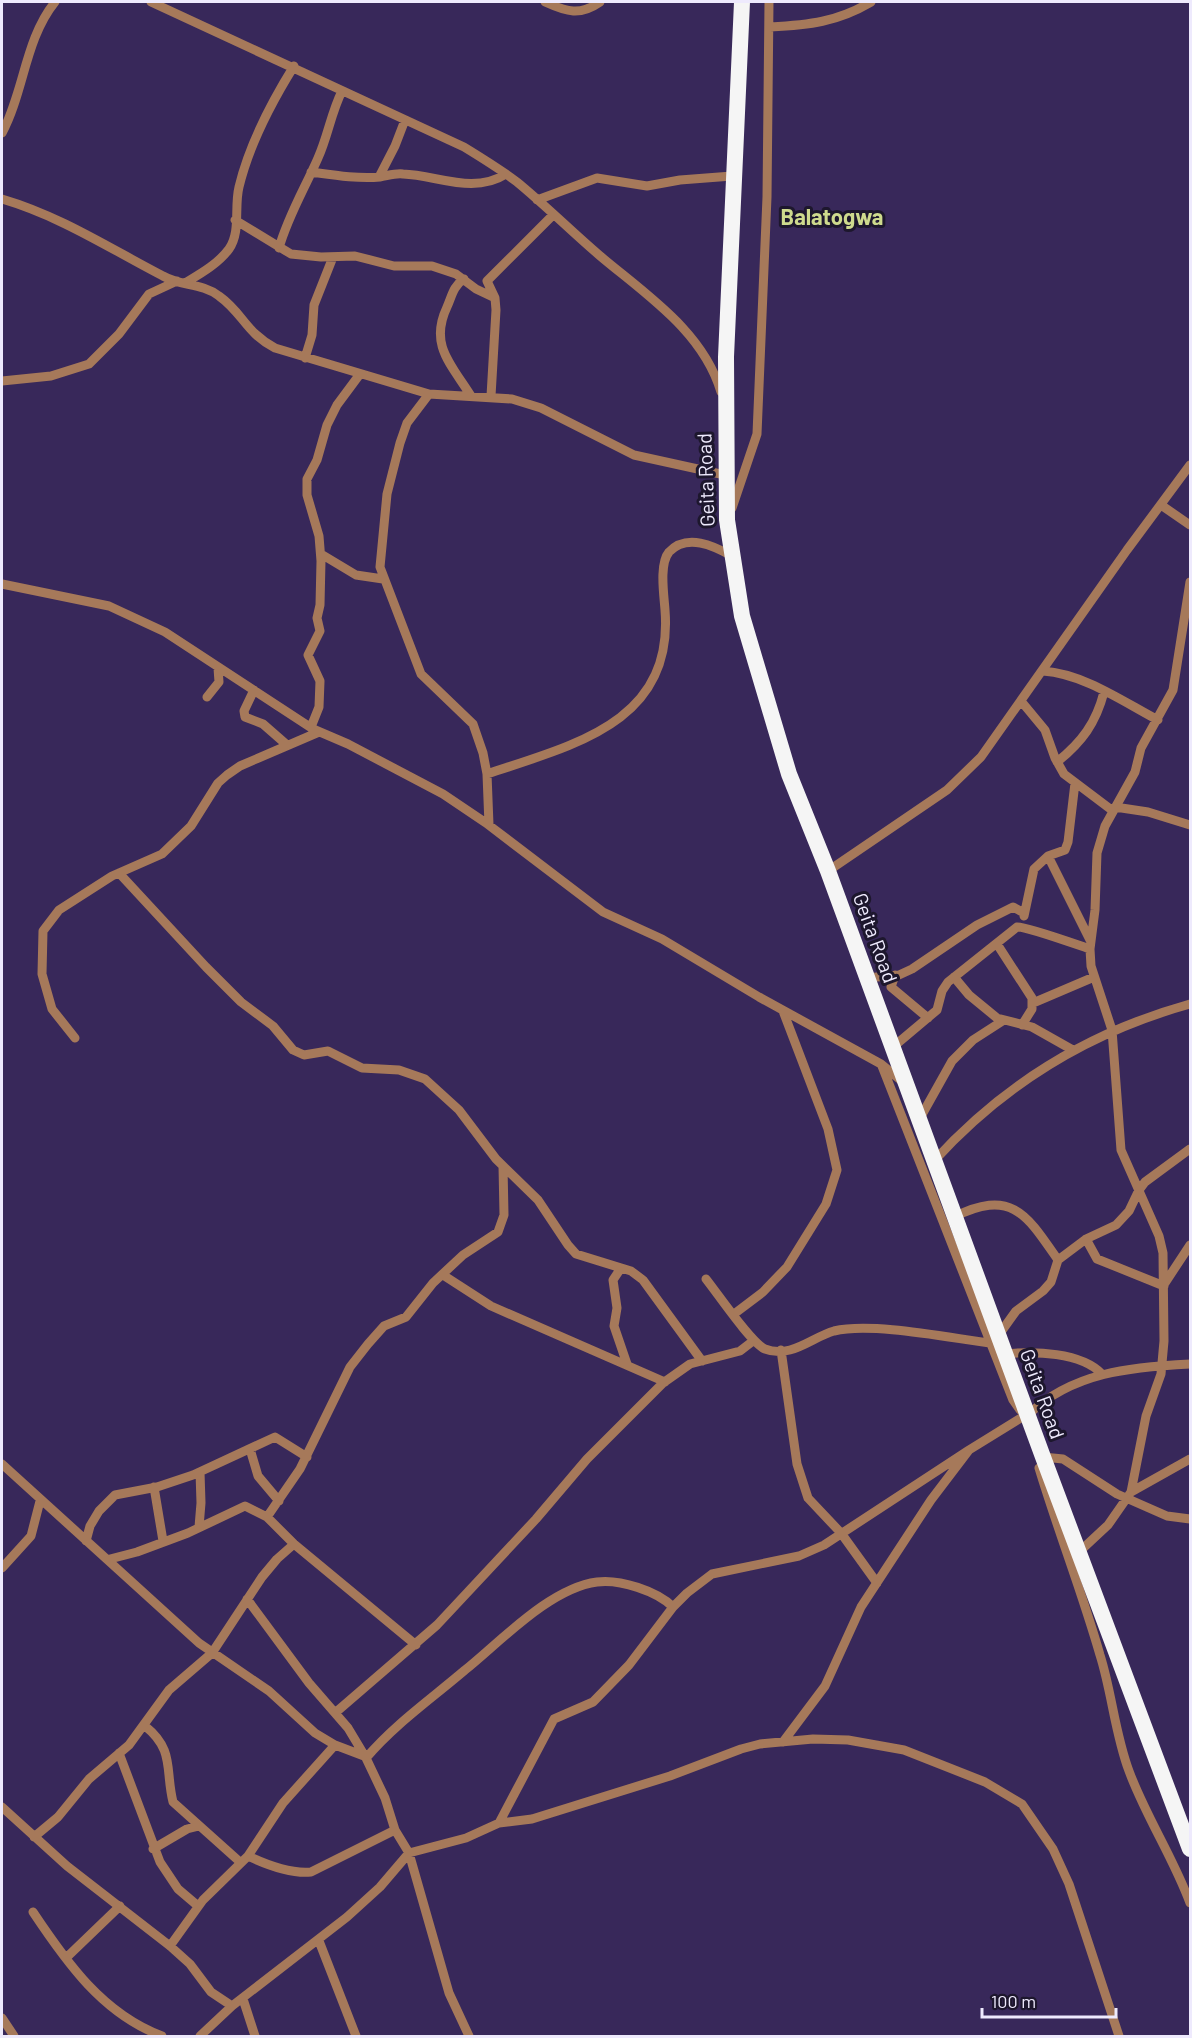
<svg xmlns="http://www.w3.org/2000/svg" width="1192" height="2038" font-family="Barlow,sans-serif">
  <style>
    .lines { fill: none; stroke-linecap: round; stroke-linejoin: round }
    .street { stroke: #a6795a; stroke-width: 9 }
    .highway { stroke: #f5f5f5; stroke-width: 16 }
    .labels { text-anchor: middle; stroke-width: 6; stroke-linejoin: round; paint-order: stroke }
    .street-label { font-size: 20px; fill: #eeeafd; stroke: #1d172d }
    .quarter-label { font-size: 22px; font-weight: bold; fill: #ceda8d; stroke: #1d172d }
  </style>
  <rect width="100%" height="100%" fill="#38285a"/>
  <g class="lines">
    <path class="street" d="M 151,2 L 464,147 C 482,158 500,169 517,182 C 545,205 571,231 599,255 C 645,294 703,331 721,392
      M 545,2 C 567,12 580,16 600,2
      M 770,27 C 809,25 837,22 871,2
      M 2,133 C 24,92 25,39 55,2
      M 311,172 C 333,175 357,179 380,177 C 387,176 395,173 403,174 C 437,175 473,195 506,174
      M 379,177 L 395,146 L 405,120
      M 2,199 C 60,216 109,248 163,276 C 180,286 202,283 219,296 C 243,313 245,332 275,348 L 429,394 L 512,399 L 541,408 L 634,455 L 725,475
      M 537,200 L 597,178 L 647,186 L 680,180 L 732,176 L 734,180
      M 235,220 L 291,254 L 321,257 L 355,256 L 394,266 L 432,266 L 456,274 L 476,289 L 495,298
      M 279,248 C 288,216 305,188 318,158 C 328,136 331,113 342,91
      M 464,279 C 453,286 452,296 447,307 C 429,345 451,364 471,396
      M 185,283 C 200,274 218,264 229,249 C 241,232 234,207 239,187 C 249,145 271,103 294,66
      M 305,358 L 312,335 L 314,305 L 333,257
      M 2,381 L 51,376 L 89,364 L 119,334 L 149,294 L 177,281
      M 429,394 L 407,423 L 400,443 L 387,494 L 380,567 L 421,674 L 473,724 L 483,753 L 487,774 L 489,825
      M 491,396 L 496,310 L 495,298 L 487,281 L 553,215
      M 1161,505 L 1190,525
      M 732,508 L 757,434 L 767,197 L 769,2
      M 321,554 L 356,575 L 383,579
      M 2,584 L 109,606 L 165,632 L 313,729 L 348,744 L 443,794 L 486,823 L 603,912 L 662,939 L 759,997 L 881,1064 L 903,1082
      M 1043,671 C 1084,674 1122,701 1158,720
      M 254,690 L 244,711 L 245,717 L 263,724 L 287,745
      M 207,697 L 219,682 L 218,668
      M 1021,701 L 1045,730 L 1055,758 L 1064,774 L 1113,811
      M 311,727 L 319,707 L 320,681 L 308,655 L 320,631 L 317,618 L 320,605 L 321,561 L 319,536 L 307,495 L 307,479 L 317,460 L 327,425 L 337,405 L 360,374
      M 1057,762 C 1082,742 1096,723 1104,692
      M 487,774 C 573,745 674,723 665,610 C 664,595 659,564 669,552 C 687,533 714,546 732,556
      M 1115,807 L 1148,812 L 1190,825
      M 1048,856 L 1090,940
      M 828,871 L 947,790 L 981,757 L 1127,550 L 1190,465
      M 119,873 L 206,967 L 241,1002 L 273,1026 L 293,1050 L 304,1055 L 328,1051 L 362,1068 L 399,1070 L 425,1079 L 459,1110 L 496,1159 L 538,1200 L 568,1245 L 576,1254 L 631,1271 L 643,1280 L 702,1361
      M 1024,916 L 1034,869 L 1048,856 L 1065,850 L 1068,842 L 1075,783
      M 997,944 L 1032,998 L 1032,1009 L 1022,1025
      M 895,975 L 891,987 L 928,1018
      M 954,977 L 969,995 L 997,1018 L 1032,1027 L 1071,1049
      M 866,978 L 899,975 L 912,969 L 977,925 L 1013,907 L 1024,913
      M 1033,1003 L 1094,977
      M 75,1038 L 52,1009 L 42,974 L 43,931 L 59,910 L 112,876 L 162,854 L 191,826 L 218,783 L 227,775 L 240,766 L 319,732
      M 893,1047 L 937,1010 L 942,991 L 948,982 L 1017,927 C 1025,926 1078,945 1090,949
      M 882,1066 L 1013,1400 L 1020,1410
      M 919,1120 L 952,1061 L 973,1040 L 1004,1020
      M 934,1161 C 1004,1084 1089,1032 1190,1004
      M 954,1217 C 1012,1188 1027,1215 1058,1260 L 1051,1282 L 1043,1291 L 1016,1311 L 998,1336
      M 1086,1239 L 1097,1259 L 1164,1286
      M 1058,1260 L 1086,1239 L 1116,1225 L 1129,1211 L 1139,1190 L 1145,1182 L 1190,1149
      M 621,1268 L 613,1280 L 617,1308 L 614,1326 L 627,1364
      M 443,1275 L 491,1306 L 665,1382
      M 706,1279 C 718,1294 751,1343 765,1349 C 791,1359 812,1337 834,1331 C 872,1322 950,1338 990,1343
      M 1165,1283 L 1190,1245
      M 734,1314 L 763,1292 L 787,1267 L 826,1204 L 837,1170 L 828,1129 L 783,1011
      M 781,1350 L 797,1464 L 808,1498 L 841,1533 L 877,1583
      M 1005,1354 C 1034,1351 1081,1352 1102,1374
      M 1028,1415 C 1072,1372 1132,1367 1190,1364
      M 250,1449 L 258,1476 L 279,1501
      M 1043,1457 L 1063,1459 L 1117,1494 L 1167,1516 L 1190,1519
      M 2,1464 L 199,1643 L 269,1691 L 315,1733 L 335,1745 L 364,1756
      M 1039,1468 C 1058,1531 1082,1592 1100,1655 C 1112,1693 1115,1734 1129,1771 C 1146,1817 1173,1857 1190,1903
      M 154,1487 L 163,1541
      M 1131,1492 L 1190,1459
      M 267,1517 L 300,1469 L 350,1367 L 368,1344 L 384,1326 L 406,1317 L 433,1283 L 463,1255 L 498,1232 L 504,1215 L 503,1166
      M 199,1527 L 201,1503 L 200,1472
      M 86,1541 L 90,1526 L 99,1511 L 115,1495 L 157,1487 L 193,1475 L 275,1437 L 307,1457
      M 1079,1552 L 1108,1525 L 1131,1492 L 1146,1416 L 1161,1374 L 1164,1341 L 1163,1253 L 1159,1236 L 1121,1150 L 1112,1030 L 1091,966 L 1090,949 L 1095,910 L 1097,853 L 1105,826 L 1135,772 L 1141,748 L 1173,690 L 1190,582
      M 110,1559 L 137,1552 L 188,1533 L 245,1506 L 267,1517 L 294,1544 L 416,1645
      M 2,1568 L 31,1536 L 40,1501
      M 247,1599 L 309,1683 L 348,1728 L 366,1758 L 385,1798 L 395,1830 L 409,1853 L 449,1993 L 469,2036
      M 335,1713 L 437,1625 L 536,1519 L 587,1459 L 663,1383 L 690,1364 L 740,1351 L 753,1341
      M 145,1726 C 175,1750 165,1770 173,1802 L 240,1862
      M 783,1742 L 825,1686 L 861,1607 L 931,1500 L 969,1450 L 1024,1416
      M 119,1753 L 160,1862 L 178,1889 L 198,1906
      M 366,1758 C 395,1724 431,1699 465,1670 C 500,1642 550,1588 597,1582 C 620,1579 657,1591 673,1607
      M 2,1807 L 67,1866 L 170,1946 L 190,1964 L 211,1992 L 232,2006
      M 499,1823 L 554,1719 L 593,1702 L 629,1665 L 673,1607 L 687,1593 L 712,1574 L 799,1556 L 824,1545 L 969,1450
      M 34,1837 L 58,1817 L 89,1779 L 129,1745 L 169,1690 L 212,1653 L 262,1577 L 277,1559 L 294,1544
      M 153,1849 L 187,1829 L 199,1826
      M 248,1856 C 267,1865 290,1874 311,1872 L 395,1830
      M 33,1912 C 67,1963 103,2014 162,2036
      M 319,1941 L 356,2036
      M 170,1946 L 203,1900 L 248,1856 L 283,1803 L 335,1745
      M 67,1957 L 120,1906
      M 243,1999 L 255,2036
      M 2,2018 L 14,2036
      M 200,2036 L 232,2006 L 347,1917 L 380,1887 L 409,1853 L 466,1838 L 499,1823 L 532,1819 L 670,1776 L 741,1749 L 760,1744 L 813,1739 L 848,1740 L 904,1750 L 985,1782 L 1022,1804 L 1053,1849 L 1069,1884 L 1119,2036"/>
    <path class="highway" d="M 742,2 L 726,357 L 727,520 L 742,616 L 789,774 L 828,871 L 1043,1457 L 1190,1849"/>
  </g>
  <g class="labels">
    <g class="street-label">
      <text transform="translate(706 480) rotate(-92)" y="7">Geita Road</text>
      <text transform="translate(875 938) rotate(70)" y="7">Geita Road</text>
      <text transform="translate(1042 1394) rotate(70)" y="7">Geita Road</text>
    </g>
    <g class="quarter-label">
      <text x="832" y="225">Balatogwa</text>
    </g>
  </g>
  <rect width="1192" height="2038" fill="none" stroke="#eeeafd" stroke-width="6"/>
  <path d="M982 2008v9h134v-9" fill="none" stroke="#eeeafd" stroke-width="3"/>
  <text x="991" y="2008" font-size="18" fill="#eeeafd" stroke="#1d172d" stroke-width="4.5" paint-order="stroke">100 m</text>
</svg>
